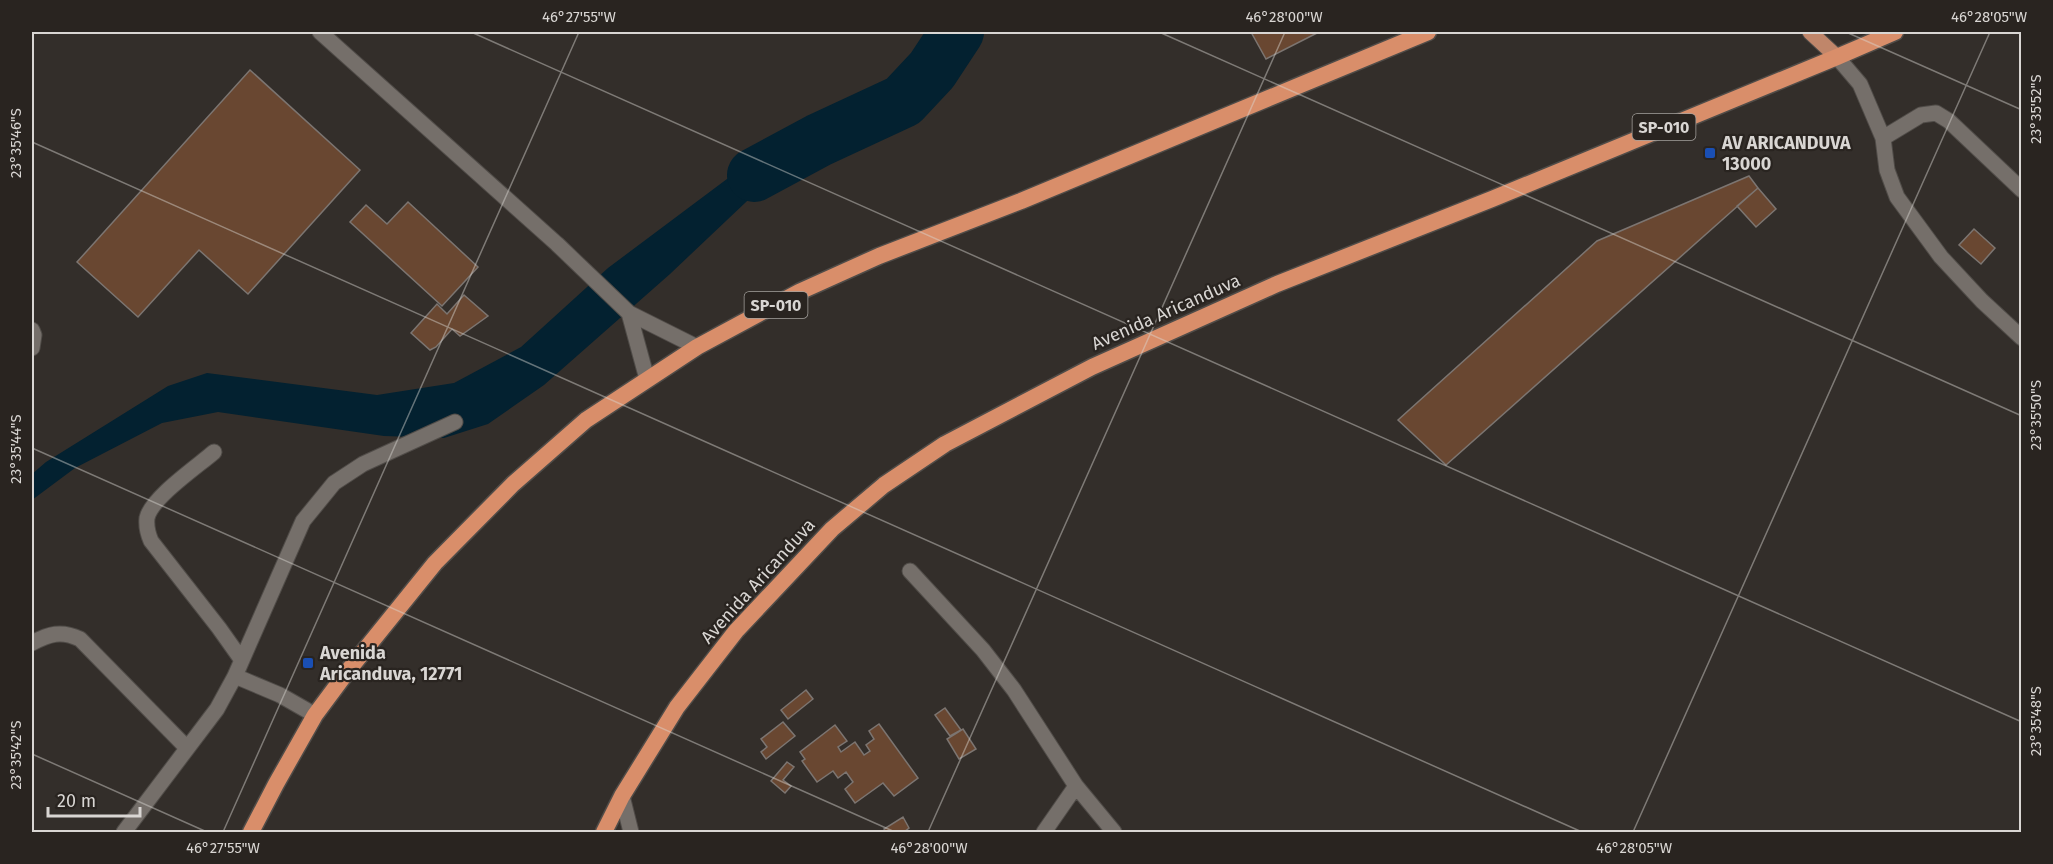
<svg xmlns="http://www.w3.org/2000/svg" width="2053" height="864" font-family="'Fira Sans',sans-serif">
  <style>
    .water { fill: #032130 }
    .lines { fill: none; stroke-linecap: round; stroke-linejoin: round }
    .river { stroke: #032130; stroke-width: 54 }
    .building { fill: #694731; stroke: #7c7571; stroke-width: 1.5 }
    .service-casing { stroke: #504c48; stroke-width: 17 }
    .primary-casing { stroke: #504c48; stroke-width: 17 }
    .trunk-casing { stroke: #504c48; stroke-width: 19 }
    .service { stroke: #756f6a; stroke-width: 15 }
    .primary { stroke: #c0866a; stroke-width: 15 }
    .trunk { stroke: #d98e6a; stroke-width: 16 }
    .ticks { fill: none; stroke: #d9d6d3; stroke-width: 1.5; stroke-opacity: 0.45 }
    .transit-dot { fill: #1a4fb4; stroke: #292420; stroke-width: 2 }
    .labels { text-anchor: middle; stroke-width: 4.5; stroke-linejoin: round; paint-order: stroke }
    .shield { fill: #292420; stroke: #a4a19d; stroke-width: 1.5 }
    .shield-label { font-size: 16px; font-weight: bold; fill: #d9d6d3 }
    .poi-label { font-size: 18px; font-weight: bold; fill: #d9d6d3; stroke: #292420; text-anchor: start }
    .street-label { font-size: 18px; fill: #d9d6d3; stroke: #292420 }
    .neatline { fill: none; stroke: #d9d6d3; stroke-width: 2 }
    .ticks-label { font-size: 15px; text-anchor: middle; fill: #d9d6d3 }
  </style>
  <rect width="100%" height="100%" fill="#332e2a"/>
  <path class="water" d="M 819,140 L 796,161 L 765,184 L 670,274 L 544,385 L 488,424 L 444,438 L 384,436 L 218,412 L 162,423 L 75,468 L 32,500 L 32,474 L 46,462 L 168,386 L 207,373 L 377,395 L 454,383 L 521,347 L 608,268 L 739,170 L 779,148 Z"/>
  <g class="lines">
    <path class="river" d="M 754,175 L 819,140 L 903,101 L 932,70 L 957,32"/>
  </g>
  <path class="building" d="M 1251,32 L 1319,32 L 1266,59 Z
    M 250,70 L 360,170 L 248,294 L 199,250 L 138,317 L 77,262 Z
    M 1749,176 L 1758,188 L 1446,465 L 1398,420 L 1597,241 Z
    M 1758,188 L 1776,209 L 1756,227 L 1737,206 Z
    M 408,202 L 478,267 L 442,306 L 350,222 L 366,205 L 387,224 Z
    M 1974,229 L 1995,248 L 1981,264 L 1959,245 Z
    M 464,295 L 488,316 L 460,336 L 452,329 L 436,347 L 430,350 L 411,333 L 437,304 L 447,314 Z
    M 806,690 L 813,699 L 788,719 L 781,710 Z
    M 945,708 L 961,730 L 950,736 L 935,715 Z
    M 783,722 L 795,736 L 766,759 L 761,752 L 767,747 L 761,739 Z
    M 879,724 L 918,778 L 894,796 L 883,783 L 855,803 L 845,789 L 853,782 L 846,772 L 838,778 L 833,771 L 817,782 L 802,761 L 805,759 L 800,752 L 835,725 L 847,741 L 838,747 L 841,752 L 855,742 L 864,755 L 870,751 L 866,745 L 874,739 L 869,731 Z
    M 963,729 L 976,749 L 959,759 L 947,739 Z
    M 787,762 L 794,767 L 783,780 L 791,786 L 785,793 L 771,781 Z
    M 903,817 L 909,828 L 904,832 L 886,832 L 884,829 Z"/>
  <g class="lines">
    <g class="service-casing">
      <path id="service" d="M 320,32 L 557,244 L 629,313 L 697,347
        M 1837,57 L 1860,84 L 1883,138 L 1887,170 L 1897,197 L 1941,257 L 1982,301 L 2022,338
        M 1883,138 L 1921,115 L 1936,113 L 1949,121 L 2022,190
        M 629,313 L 647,379
        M 32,330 L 34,335 L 32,348
        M 214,452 C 198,466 151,498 147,518 C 146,527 148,534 151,541 L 219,628 L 241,659
        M 910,571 L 983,650 L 1014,690 L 1076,786 L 1044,832
        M 32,643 C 49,634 61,630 80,639 L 186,747
        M 235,676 L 303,521 L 334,483 L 363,464 L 455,422
        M 1076,786 L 1114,832
        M 622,796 L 631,832
        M 124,832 L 217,709 L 235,676 L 280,695 L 315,715"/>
    </g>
    <g class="primary-casing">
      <path id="primary" d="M 1810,32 L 1837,57"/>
    </g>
    <g class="trunk-casing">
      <path id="trunk" d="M 251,832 L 276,784 L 315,715 L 347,672 L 435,563 L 513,484 L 586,420 L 697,347 L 799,292 L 879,256 L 1021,201 L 1428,32
        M 604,832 L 622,796 L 677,707 L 736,631 L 832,529 L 884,485 L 945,444 L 1092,367 L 1277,284 L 1492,199 L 1837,57 L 1895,32"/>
    </g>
    <use href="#service" class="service"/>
    <use href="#primary" class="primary"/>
    <use href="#trunk" class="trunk"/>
  </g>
  <path class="ticks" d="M 471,32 L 2022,722M 1159,32 L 2022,416M 1846,32 L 2022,110M 32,142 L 1582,832M 32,448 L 895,832M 32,754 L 207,832M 223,832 L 579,32M 928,832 L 1285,32M 1633,832 L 1990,32"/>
  <g class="transit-dot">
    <rect x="1704" y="147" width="12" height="12" rx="3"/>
    <rect x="302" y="657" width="12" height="12" rx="3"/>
  </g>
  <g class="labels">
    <g class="shield">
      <rect x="1632.5" y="114" width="63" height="26" rx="4.5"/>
      <rect x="744.5" y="292" width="63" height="26" rx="4.5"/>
    </g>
    <g class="shield-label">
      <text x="1664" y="133">SP-010</text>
      <text x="776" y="311">SP-010</text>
    </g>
    <g class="poi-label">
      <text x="1722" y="149">AV ARICANDUVA<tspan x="1722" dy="21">13000</tspan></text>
      <text x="320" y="659">Avenida<tspan x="320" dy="21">Aricanduva, 12771</tspan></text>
    </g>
    <g class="street-label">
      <text transform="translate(1166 312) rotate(-24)" y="6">Avenida Aricanduva</text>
      <text transform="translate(758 581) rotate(-48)" y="6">Avenida Aricanduva</text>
    </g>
  </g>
  <rect width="2053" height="864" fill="none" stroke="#292420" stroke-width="66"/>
  <path d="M48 807v9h92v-9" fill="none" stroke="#d9d6d3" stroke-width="3"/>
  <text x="57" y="807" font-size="18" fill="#d9d6d3" stroke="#292420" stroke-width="4.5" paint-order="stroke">20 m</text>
  <rect x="33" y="33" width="1987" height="798" class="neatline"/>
  <g class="ticks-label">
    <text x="579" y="22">46°27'55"W</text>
    <text x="1284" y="22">46°28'00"W</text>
    <text x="1989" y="22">46°28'05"W</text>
    <text transform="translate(2036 109) rotate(-90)" y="5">23°35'52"S</text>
    <text transform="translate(16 143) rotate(-90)" y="5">23°35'46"S</text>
    <text transform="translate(2036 415) rotate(-90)" y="5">23°35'50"S</text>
    <text transform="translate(16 449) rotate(-90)" y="5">23°35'44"S</text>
    <text transform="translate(2036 721) rotate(-90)" y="5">23°35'48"S</text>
    <text transform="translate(16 755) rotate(-90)" y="5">23°35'42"S</text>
    <text x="223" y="853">46°27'55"W</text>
    <text x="929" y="853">46°28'00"W</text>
    <text x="1634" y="853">46°28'05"W</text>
  </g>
</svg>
